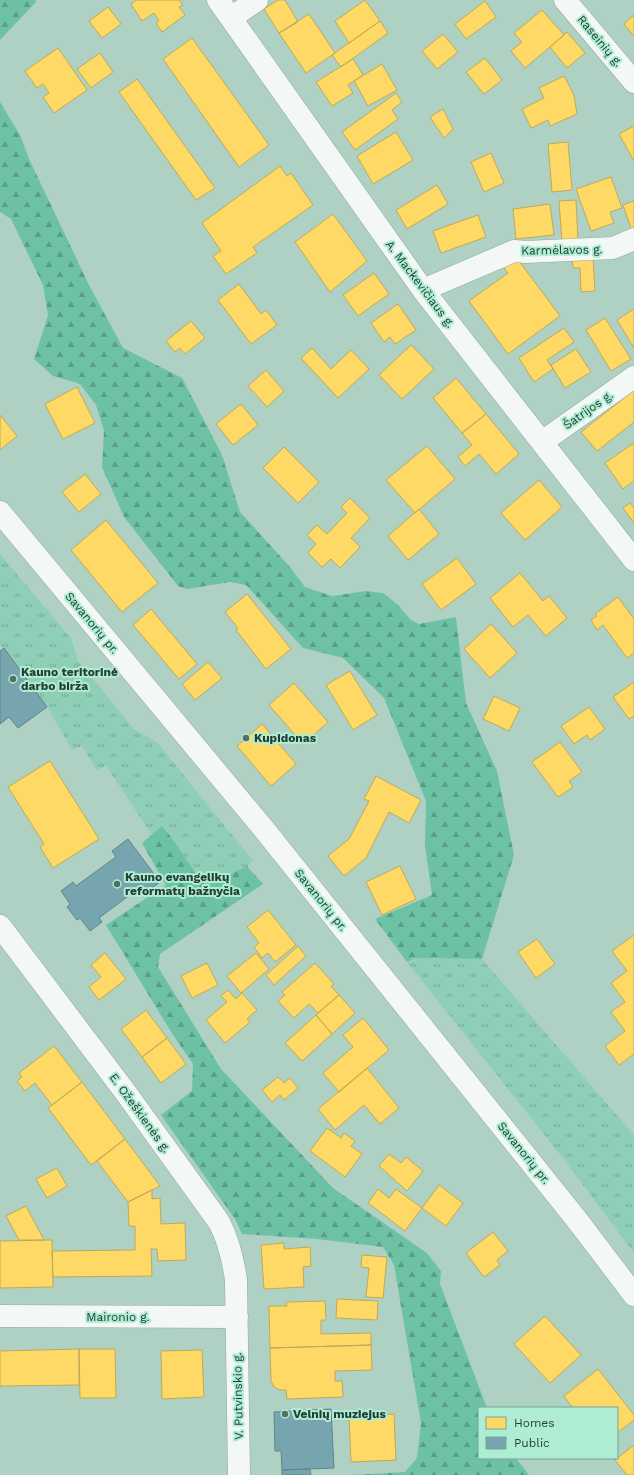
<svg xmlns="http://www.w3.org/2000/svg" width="634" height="1475" font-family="'Work Sans',sans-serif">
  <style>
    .grass { fill: url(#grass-tufts) }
    .forest { fill: url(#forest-firs) }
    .homes { fill: #ffd966; stroke: #bdaa57 }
    .public { fill: #76a5af; stroke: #5d868a }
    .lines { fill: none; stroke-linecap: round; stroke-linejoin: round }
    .minor-casing { stroke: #8fa99f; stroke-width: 23 }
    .major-casing { stroke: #8fa99f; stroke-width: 23 }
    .minor { stroke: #f3f8f6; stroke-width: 22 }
    .major { stroke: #f3f8f6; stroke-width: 22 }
    .poi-dot { fill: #557165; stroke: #aeecd3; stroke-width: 1.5 }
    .labels { text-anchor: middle; stroke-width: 4; stroke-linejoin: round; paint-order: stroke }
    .street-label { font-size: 12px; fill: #243d33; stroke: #aeecd3 }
    .poi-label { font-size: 12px; font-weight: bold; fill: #243d33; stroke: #aeecd3; text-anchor: start }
  </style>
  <defs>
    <pattern id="grass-tufts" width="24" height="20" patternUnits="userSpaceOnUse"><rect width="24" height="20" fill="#90cfb7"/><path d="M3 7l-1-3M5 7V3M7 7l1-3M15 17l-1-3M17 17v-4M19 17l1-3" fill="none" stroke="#75a995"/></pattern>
    <pattern id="forest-firs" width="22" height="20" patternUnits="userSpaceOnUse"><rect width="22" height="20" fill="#6dc2a6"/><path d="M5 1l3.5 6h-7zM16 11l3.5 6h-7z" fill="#599f88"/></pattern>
  </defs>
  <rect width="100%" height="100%" fill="#afd1c3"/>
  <path class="grass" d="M 0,554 L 71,638 L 78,661 L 134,729 L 158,743 L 253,861 L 247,866 L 206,886 C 190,867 179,845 162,826 L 152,835 L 106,766 L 97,770 L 82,746 L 72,750 L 47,707 L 4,648 L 0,645 Z
    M 414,958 L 482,959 L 634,1135 L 634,1253 L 562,1157 L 407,962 Z"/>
  <path class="forest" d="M 0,0 L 35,0 L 36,2 L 0,40 Z
    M 0,102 L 20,135 L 29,159 L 89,285 L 123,348 L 182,378 L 222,455 L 240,512 L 290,567 L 305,587 L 332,596 L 366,591 L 383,593 L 397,604 L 411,620 L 419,624 L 456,617 L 466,703 L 497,771 L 514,855 L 482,959 L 414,958 L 407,962 L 375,919 L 432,895 L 425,845 L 426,801 L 384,698 L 343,658 L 303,648 L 246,585 L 230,582 L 187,589 L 178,586 L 124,517 L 102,467 L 104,431 L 96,405 L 80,384 L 53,376 L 34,359 L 48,315 L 43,285 L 11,219 L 0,212 Z
    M 162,826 C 179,845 190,867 206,886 L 247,866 L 263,884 L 160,954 L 158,967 L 221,1069 L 333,1188 L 427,1253 L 441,1271 L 440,1284 L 487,1408 L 479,1408 L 479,1458 L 516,1458 L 529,1475 L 353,1475 L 405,1472 L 417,1458 L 421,1423 L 394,1265 L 383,1247 L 317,1239 L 242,1234 L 235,1219 L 161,1115 L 192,1091 L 193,1064 L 173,1035 L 106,925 L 166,885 L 142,843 Z"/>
  <path class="homes" d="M 137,0 L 179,0 L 183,5 L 179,7 L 185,15 L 162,32 L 156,23 L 159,21 L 154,13 L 142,21 L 131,4 Z
    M 278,0 L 285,0 L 298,22 L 279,33 L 264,9 Z
    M 365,0 L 380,21 L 349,43 L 335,21 Z
    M 485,1 L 496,17 L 466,39 L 455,24 Z
    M 108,7 L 121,24 L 102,38 L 89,21 Z
    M 542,10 L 564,35 L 525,68 L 511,51 L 522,42 L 514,33 Z
    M 309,14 L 335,53 L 306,73 L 279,33 Z
    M 634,15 L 634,36 L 624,24 Z
    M 380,21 L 388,33 L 341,67 L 332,55 Z
    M 567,32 L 585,53 L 567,68 L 550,47 Z
    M 443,34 L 458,52 L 437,69 L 422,51 Z
    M 192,38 L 269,145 L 239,167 L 163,59 Z
    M 58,48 L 87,90 L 54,113 L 43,97 L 49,93 L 43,84 L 37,88 L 25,71 Z
    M 100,53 L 113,72 L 91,88 L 77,69 Z
    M 485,58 L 502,80 L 484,94 L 466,72 Z
    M 353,59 L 363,75 L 348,85 L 353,93 L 332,106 L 316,82 Z
    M 382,64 L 397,90 L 368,106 L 354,81 Z
    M 564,76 L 574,95 L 577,114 L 550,126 L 548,120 L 531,128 L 522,109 L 544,98 L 539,88 Z
    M 137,79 L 215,188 L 196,200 L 119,92 Z
    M 396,93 L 402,102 L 392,110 L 398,119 L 355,150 L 342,132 Z
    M 443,109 L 453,129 L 444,138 L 430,117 Z
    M 634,126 L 634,161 L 619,134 Z
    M 396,132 L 413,160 L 373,184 L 357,156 Z
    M 568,142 L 572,190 L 552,192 L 548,144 Z
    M 491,153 L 504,183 L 484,192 L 471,162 Z
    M 280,166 L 287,176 L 291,173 L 313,205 L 253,247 L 257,253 L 226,274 L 213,256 L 221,251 L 202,223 Z
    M 611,177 L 622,208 L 610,212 L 614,223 L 591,231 L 576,189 Z
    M 437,185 L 448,204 L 407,229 L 396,210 Z
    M 576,200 L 578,241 L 562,242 L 559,201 Z
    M 634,201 L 634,231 L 632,231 L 623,205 Z
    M 550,204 L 554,235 L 516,239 L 513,209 Z
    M 333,214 L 367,261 L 330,292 L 295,242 Z
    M 478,215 L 486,237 L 441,253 L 433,231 Z
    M 593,256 L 595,291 L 581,292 L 580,268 L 573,268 L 572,257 Z
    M 516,257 L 560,316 L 508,354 L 469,301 L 508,273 L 503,267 Z
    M 374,273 L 389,294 L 358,316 L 343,295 Z
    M 239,284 L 261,314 L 266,310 L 277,325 L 251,344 L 218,300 Z
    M 398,304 L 416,330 L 395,344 L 390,337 L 384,342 L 371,323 Z
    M 634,309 L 634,348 L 617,320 Z
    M 605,318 L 631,359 L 611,371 L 586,330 Z
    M 191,321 L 205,338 L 185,354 L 180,348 L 175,352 L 166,341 Z
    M 564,328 L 574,342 L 547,360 L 553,369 L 534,382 L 519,358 Z
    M 411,345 L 434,369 L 402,399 L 379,375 Z
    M 312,348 L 331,369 L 351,350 L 369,369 L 338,398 L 301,358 Z
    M 576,349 L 591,372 L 565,388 L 551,365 Z
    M 266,370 L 284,391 L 267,407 L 248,386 Z
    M 456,378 L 486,414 L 462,433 L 433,398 Z
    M 77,387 L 95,423 L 63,439 L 45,404 Z
    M 634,390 L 634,422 L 597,451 L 581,432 Z
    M 241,404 L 258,425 L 233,445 L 216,424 Z
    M 486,414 L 519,454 L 496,474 L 479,454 L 465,466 L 458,457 L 472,445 L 462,433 Z
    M 0,415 L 17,436 L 0,450 Z
    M 634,443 L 634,481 L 623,489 L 605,463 Z
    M 427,446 L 455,479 L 415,513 L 386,480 Z
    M 284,447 L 319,482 L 298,503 L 263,468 Z
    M 85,474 L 101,494 L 79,512 L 62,492 Z
    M 539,480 L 562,507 L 525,540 L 501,513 Z
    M 350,498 L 370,518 L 351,538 L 360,547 L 340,568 L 331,559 L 322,567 L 308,553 L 316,544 L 307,535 L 317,525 L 327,534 L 347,513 L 341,507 Z
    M 630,503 L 634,508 L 634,523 L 623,508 Z
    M 419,509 L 439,534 L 408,560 L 388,536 Z
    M 106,520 L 158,583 L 122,612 L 71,550 Z
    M 457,558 L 476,584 L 441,610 L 422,584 Z
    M 520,573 L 543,601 L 549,596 L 567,618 L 546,636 L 528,615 L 513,627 L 490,598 Z
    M 247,594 L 291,649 L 266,669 L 236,630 L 238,628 L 225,612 Z
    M 618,597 L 634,619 L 634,653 L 627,658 L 603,625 L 597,630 L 591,620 L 597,616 L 595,614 Z
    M 151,609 L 197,664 L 179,679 L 133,625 Z
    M 491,624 L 517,653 L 490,678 L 464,649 Z
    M 208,662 L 222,678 L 195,700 L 182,684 Z
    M 350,671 L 377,715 L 353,730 L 326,685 Z
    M 634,682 L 634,716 L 629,719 L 613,697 Z
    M 294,683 L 328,722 L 303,744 L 269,705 Z
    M 494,696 L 520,708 L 509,731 L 483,719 Z
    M 589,707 L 605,729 L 590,740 L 587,735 L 574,744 L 561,726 Z
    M 262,724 L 296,764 L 271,786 L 237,746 Z
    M 560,742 L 582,772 L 569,781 L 573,787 L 558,797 L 532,762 Z
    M 50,761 L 99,839 L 53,868 L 40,847 L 44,844 L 8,787 Z
    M 376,776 L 421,800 L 409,823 L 389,812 L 366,858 L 344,876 L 328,856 L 349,839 L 369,801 L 364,799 Z
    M 400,866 L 416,899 L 382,915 L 366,882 Z
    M 268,910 L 296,945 L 275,962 L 268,953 L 262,958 L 254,947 L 259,943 L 247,927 Z
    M 634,935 L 634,1054 L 619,1065 L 605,1046 L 625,1031 L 611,1012 L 625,1002 L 611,983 L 627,971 L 612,951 Z
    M 537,939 L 555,964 L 536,978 L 518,952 Z
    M 298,946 L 306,956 L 274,985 L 266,975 Z
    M 105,953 L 126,979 L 99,1000 L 89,987 L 101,977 L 91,965 Z
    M 256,953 L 269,969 L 241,993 L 227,976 Z
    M 207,963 L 218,985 L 192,998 L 181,976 Z
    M 315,963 L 334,984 L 331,986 L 339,995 L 318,1013 L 309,1004 L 294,1018 L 278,1001 L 285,995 L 282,992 Z
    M 228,990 L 236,999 L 242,993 L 257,1010 L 247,1019 L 250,1022 L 225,1043 L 206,1020 L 227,1002 L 221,996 Z
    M 339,995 L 355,1013 L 332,1034 L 316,1015 Z
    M 146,1010 L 167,1038 L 142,1057 L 121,1029 Z
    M 316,1015 L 332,1034 L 302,1061 L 285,1043 Z
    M 363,1018 L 389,1050 L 339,1092 L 323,1073 L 353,1047 L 343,1035 Z
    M 167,1038 L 186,1064 L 161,1083 L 142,1057 Z
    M 54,1046 L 82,1082 L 52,1105 L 35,1083 L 25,1091 L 17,1081 L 22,1077 L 19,1073 Z
    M 367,1068 L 399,1108 L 380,1124 L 364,1105 L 335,1130 L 318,1109 Z
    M 278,1077 L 284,1083 L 290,1078 L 298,1088 L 284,1100 L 280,1095 L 272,1102 L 262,1090 Z
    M 82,1082 L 125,1139 L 91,1165 L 48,1108 Z
    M 327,1128 L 341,1138 L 344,1133 L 355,1141 L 351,1146 L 362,1154 L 345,1177 L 310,1151 Z
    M 125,1139 L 160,1186 L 128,1202 L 97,1161 Z
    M 389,1154 L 401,1163 L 406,1157 L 423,1171 L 407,1191 L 379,1166 Z
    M 57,1168 L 67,1186 L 47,1198 L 36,1179 Z
    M 439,1185 L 463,1203 L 446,1226 L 422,1208 Z
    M 378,1189 L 389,1198 L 396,1189 L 422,1208 L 405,1231 L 368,1203 Z
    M 152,1190 L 152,1199 L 160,1198 L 161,1224 L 185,1223 L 186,1260 L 158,1261 L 157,1249 L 151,1249 L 152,1276 L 53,1277 L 52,1251 L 135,1250 L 135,1226 L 129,1226 L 128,1202 Z
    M 26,1206 L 44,1240 L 19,1240 L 6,1216 Z
    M 493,1232 L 508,1251 L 497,1260 L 500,1265 L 484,1277 L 466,1253 Z
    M 52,1240 L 53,1287 L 0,1288 L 0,1241 Z
    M 284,1243 L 284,1249 L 310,1247 L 311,1266 L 303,1267 L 304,1287 L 264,1289 L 261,1245 Z
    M 362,1255 L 387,1257 L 383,1298 L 366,1297 L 369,1268 L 361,1267 Z
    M 337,1299 L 378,1301 L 377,1320 L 336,1318 Z
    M 325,1301 L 326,1320 L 321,1320 L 321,1334 L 371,1333 L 371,1345 L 270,1348 L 269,1306 L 287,1306 L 286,1302 Z
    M 545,1316 L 581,1355 L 550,1383 L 514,1344 Z
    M 371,1345 L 372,1370 L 335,1371 L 335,1381 L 342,1381 L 343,1397 L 287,1399 L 286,1390 L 280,1390 L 274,1387 L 271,1381 L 270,1348 Z
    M 79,1349 L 79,1385 L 0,1386 L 0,1351 Z
    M 79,1349 L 115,1349 L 116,1398 L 80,1398 Z
    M 202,1350 L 204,1397 L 162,1399 L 161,1351 Z
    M 598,1369 L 634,1415 L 634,1420 L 617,1433 L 617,1408 L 573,1408 L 564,1396 Z
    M 394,1414 L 396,1460 L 351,1462 L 349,1416 Z
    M 634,1445 L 634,1475 L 627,1475 L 615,1460 Z"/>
  <path class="public" d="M 4,648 L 47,707 L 18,728 L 9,717 L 0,724 L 0,651 Z
    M 128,839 L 160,882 L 143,894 L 139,888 L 99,918 L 102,922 L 90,931 L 80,918 L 77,920 L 67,907 L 70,904 L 61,891 L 73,882 L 76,886 L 116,857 L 112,851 Z
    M 331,1409 L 334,1468 L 282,1470 L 281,1451 L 275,1451 L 274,1412 Z
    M 310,1469 L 311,1475 L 282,1475 L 282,1470 Z"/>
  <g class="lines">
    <g class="minor-casing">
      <path id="minor" d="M 218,0 L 423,290 L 634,560
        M 565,0 L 634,82
        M 231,18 L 257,0
        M 423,290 L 514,251 L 526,252 L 613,248 L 634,239
        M 542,442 L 634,377
        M 0,926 L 126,1093 L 219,1222 C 229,1241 233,1259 236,1280 L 239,1475
        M 0,1316 L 237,1317"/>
    </g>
    <g class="major-casing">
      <path id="major" d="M 0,512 L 263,828 L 577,1220 L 634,1295"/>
    </g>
    <use href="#minor" class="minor"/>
    <use href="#major" class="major"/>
  </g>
  <g class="poi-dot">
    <circle cx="13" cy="679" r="4"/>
    <circle cx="246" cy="738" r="4"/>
    <circle cx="117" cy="884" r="4"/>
    <circle cx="285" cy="1414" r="4"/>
  </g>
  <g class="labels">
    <g class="street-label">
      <text transform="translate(600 41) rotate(50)" y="4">Raseinių g.</text>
      <text transform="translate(562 250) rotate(-1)" y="4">Karmėlavos g.</text>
      <text transform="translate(420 284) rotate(53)" y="4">A. Mackevičiaus g.</text>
      <text transform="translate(588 410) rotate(-35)" y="4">Šatrijos g.</text>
      <text transform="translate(92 623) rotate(50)" y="4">Savanorių pr.</text>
      <text transform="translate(321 900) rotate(51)" y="4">Savanorių pr.</text>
      <text transform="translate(140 1113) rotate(54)" y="4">E. Ožeškienės g.</text>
      <text transform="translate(524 1153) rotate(51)" y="4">Savanorių pr.</text>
      <text x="118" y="1321">Maironio g.</text>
      <text transform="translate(238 1396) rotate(-91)" y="4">V. Putvinskio g.</text>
    </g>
    <g class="poi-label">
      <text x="21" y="676">Kauno teritorinė<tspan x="21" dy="14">darbo birža</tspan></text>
      <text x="254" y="742">Kupidonas</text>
      <text x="125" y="881">Kauno evangelikų<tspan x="125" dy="14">reformatų bažnyčia</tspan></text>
      <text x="293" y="1418">Velnių muziejus</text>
    </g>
  </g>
  <rect x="478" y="1407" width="140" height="52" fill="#aeecd3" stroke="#77a693"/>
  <rect x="486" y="1417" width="20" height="12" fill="#ffd966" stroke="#77a693"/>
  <text x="514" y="1427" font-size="12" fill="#243d33">Homes</text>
  <rect x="486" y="1437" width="20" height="12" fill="#76a5af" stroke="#77a693"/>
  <text x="514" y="1447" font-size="12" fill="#243d33">Public</text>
</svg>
